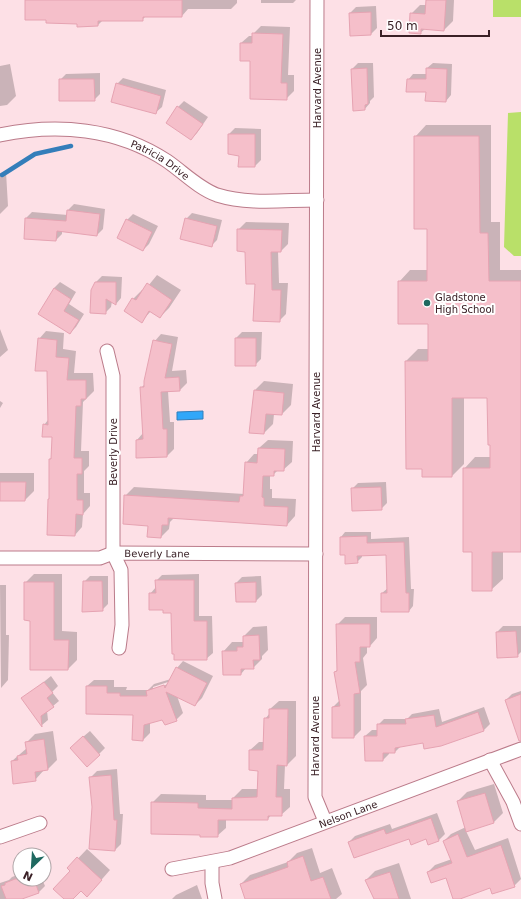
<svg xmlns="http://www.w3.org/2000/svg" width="521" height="899" font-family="'DejaVu Sans',sans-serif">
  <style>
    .green { fill: #b9e069 }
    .water { fill: #31a7f9; stroke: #347eba }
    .shadow { fill: #0003; fill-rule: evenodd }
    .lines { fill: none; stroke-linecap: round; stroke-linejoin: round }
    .stream { stroke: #347eba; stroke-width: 4.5 }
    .building { fill: #f5bfca; stroke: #e6a3b2 }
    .minor-casing { stroke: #bb7b8a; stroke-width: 15 }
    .minor { stroke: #fff; stroke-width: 13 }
    .poi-dot { fill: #1f6960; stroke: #fff; stroke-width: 1.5 }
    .labels { text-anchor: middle; stroke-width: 4; stroke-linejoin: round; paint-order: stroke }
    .street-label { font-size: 10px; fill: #3a2026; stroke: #fff }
    .poi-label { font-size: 10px; fill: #3a2026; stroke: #fff; text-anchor: start }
  </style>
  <rect width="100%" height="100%" fill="#fde0e6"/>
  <path class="green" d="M 493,0 L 521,0 L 521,17 L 493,17 Z
    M 521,112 L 521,256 L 514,256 L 504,247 L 508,113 Z"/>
  <path class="water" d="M 203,411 L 203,419 L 177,420 L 177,412 Z"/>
  <path class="shadow" d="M 26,0 L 237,0 L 237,3 L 231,9 L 188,9 L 182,16 L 146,16 L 142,20 L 103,20 L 98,25 L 47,19 Z
    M 261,0 L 296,0 L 293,3 L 261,3 Z
    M 427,0 L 454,0 L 453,21 L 444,30 L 425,29 L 420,33 L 411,14 L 420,5 L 427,5 Z
    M 376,6 L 377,28 L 371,34 L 350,13 L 356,7 Z
    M 261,26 L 290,27 L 288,75 L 294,75 L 294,91 L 286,99 L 251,60 L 241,43 L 249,36 L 253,36 L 253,34 Z
    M 358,63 L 373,63 L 374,97 L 370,101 L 370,103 L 364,110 L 352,69 Z
    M 433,63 L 452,64 L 451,95 L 446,101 L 408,80 L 413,74 L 427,74 L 427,68 Z
    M 10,64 L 16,96 L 7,105 L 0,106 L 0,66 Z
    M 100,73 L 100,94 L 94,100 L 60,80 L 66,74 Z
    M 123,78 L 166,90 L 162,107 L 155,113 L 117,84 Z
    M 184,101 L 208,117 L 197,133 L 191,139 L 178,107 Z
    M 426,125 L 491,125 L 491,222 L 500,222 L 500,270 L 521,270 L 521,606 L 521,551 L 503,551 L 503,579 L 491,590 L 473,551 L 464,469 L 475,457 L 491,457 L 488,397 L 464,397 L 464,464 L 452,476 L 406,361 L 418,349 L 429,349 L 429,323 L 399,282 L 410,270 L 428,270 L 428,228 L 415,137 Z
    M 235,128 L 261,129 L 261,160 L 255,166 L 240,155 L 229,134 Z
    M 6,172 L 8,206 L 0,214 L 0,173 Z
    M 74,204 L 105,209 L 103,229 L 97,235 L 62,231 L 62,234 L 56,240 L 26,218 L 32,212 L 68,215 L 68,210 Z
    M 192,213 L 222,220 L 217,240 L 211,246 L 186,219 Z
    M 133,214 L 158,226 L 149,244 L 143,250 L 127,220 Z
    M 246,222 L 289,223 L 288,244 L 281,251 L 278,251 L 279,283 L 288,283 L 286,314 L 279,321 L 256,283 L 238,230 Z
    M 157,275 L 181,290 L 169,308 L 160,317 L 151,311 L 142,321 L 133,299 L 142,290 L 144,291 Z
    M 102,276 L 122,277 L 121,298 L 116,304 L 112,301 L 111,307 L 105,313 L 96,282 Z
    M 60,282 L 76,292 L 69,304 L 84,314 L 76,327 L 70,333 L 54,288 Z
    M 0,329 L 8,350 L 0,357 Z
    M 46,331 L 64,333 L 63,349 L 76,351 L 74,373 L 93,373 L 94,391 L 83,402 L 81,451 L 89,451 L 89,466 L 84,471 L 84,493 L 90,493 L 90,506 L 83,514 L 82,527 L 75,535 L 50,498 L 50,459 L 52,457 L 53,436 L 44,425 L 48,420 L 48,371 L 39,339 Z
    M 242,332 L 262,332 L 261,359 L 255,365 L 236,338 Z
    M 161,334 L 178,337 L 172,371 L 186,370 L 187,383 L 180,390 L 168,391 L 170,422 L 174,422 L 174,449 L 167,456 L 137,457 L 137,440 L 143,433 L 141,388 L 145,384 L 154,342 Z
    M 264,381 L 293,384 L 291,405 L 282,414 L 274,414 L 273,424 L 264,433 L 255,390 Z
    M 0,401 L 3,403 L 0,408 Z
    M 268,440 L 293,441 L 292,462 L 283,470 L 278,470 L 273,475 L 270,475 L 270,489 L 272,489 L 272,498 L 296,499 L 295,516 L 287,525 L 174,518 L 170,522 L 169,529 L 161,537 L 125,496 L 134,487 L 244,494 L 246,463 L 254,454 L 259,454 L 259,448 Z
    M 0,473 L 34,473 L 34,491 L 25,500 L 0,500 Z
    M 386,482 L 387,503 L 381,509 L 352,489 L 358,483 Z
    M 345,532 L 371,532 L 371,539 L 409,537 L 411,589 L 414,589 L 413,606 L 409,611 L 382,593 L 388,588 L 387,554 L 362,555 L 362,557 L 357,562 L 346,554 L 341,537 Z
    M 34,574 L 62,574 L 62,631 L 77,632 L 77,660 L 68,669 L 31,620 L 25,583 Z
    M 199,574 L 199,616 L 212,616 L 213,653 L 206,659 L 172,612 L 164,609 L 150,594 L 156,587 L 156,581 L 162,575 Z
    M 90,576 L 108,576 L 108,604 L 102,610 L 84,582 Z
    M 261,576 L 262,595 L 256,601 L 236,583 L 242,577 Z
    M 0,585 L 6,585 L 6,635 L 9,635 L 8,680 L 1,688 Z
    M 345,617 L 377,617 L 377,638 L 370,646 L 367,646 L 367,653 L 363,658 L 367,685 L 361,691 L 361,730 L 354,737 L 333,707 L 340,700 L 335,672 L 338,669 L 337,625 Z
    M 267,626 L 268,650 L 262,656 L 262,659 L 253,668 L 246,668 L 241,674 L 223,652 L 232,642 L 243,642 L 244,636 L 253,627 Z
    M 503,626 L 521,626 L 521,652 L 517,656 L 497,632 Z
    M 183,661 L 213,676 L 202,698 L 195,705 L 177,696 L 183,713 L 176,720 L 163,718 L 150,722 L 150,733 L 143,740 L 134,714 L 87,686 L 94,680 L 114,680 L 114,687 L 127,687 L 126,690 L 148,690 L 154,684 L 171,679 L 177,668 ZM 168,682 L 169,684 L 153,689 L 153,687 Z
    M 51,676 L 58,686 L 52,692 L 59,701 L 47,711 L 48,720 L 42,725 L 23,699 Z
    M 521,691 L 521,720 L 506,700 L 512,694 Z
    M 279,701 L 296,701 L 296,756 L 287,765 L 285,765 L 284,789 L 290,789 L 290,807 L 281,815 L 271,815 L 268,819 L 226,819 L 226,828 L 217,836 L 201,834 L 152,803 L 161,794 L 206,795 L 206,800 L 233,800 L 233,798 L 242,789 L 258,789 L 259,770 L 250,750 L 259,742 L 264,742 L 265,719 L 270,713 L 270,709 Z
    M 484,707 L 490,724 L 484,730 L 441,745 L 423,742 L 401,746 L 395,752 L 389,752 L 389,754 L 383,760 L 365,736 L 372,730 L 378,730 L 378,725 L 384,719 L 407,719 L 412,714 L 439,709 L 442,722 Z
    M 53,731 L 57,760 L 48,769 L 44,770 L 35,780 L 12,761 L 27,748 L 26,743 L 35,734 Z
    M 90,731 L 105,748 L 99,754 L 77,742 Z
    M 117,769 L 120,814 L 123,814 L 121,844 L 115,850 L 93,807 L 91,777 L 97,771 Z
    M 494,784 L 503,813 L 494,822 L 466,831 L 475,850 L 508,838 L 521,879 L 514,886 L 491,887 L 454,899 L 446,876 L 428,872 L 435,865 L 452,859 L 444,841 L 451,834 L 466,827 L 458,801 L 467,792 Z
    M 437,813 L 445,834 L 439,840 L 429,844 L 427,838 L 409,837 L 349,842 L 355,836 L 390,824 L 392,829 Z
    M 312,848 L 320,873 L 332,868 L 342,894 L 336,899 L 246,899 L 241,884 L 250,875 L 288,862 L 297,853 Z
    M 87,849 L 110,870 L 96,886 L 81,890 L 72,899 L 66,899 L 72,871 L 69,868 Z
    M 399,863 L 411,899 L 377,899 L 366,880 L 375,871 Z
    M 20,874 L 20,879 L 42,879 L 45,886 L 39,892 L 20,899 L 0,899 L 0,883 L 9,880 L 12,877 Z
    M 197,885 L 202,899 L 172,899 L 176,895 Z"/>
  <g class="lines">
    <path class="stream" d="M 2,175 L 35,154 L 71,146"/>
  </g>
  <path class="building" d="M 25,0 L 182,0 L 182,17 L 143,17 L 143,21 L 98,21 L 98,26 L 77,27 L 77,24 L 46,23 L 46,20 L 25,20 Z
    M 426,0 L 446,0 L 444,31 L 421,29 L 421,34 L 409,33 L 410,13 L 425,14 Z
    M 371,12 L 371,35 L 350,36 L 349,13 Z
    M 252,33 L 283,34 L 281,83 L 287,83 L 287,100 L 250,99 L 250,61 L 240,61 L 240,43 L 252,43 Z
    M 367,68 L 368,104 L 365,105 L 365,110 L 353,111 L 351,69 Z
    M 426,68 L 447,69 L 446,102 L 425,101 L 426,92 L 406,92 L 407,79 L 426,79 Z
    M 59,79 L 94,79 L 95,101 L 59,101 Z
    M 116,83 L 161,96 L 156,114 L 111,102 Z
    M 177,106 L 203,124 L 191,140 L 166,123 Z
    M 228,134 L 255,134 L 255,167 L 238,167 L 239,156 L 228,154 Z
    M 414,136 L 479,136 L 480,233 L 488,233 L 489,281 L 521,281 L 521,552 L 492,552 L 492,591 L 472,591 L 472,552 L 463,552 L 463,468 L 490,468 L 490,445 L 488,445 L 487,398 L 452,398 L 452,477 L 422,477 L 422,469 L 406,469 L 405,361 L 428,361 L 428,324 L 398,324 L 398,281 L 427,281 L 427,229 L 414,229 Z
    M 67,210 L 100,214 L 97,236 L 57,231 L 56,241 L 24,239 L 25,218 L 66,221 Z
    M 185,218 L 217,226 L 212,247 L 180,239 Z
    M 126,219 L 152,232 L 143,251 L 117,238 Z
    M 237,229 L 282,230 L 281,252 L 271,252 L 272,290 L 281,290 L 280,322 L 253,321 L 255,284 L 246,284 L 245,252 L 237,251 Z
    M 95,282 L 116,282 L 116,305 L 106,299 L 106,314 L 90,313 L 91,290 Z
    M 147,283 L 172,300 L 160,318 L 149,311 L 142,323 L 124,311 L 132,298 L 136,300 Z
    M 54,288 L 71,299 L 64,311 L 79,320 L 70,334 L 38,314 Z
    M 38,338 L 57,340 L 56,357 L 69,358 L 67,380 L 86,380 L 86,399 L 81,399 L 81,406 L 76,406 L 74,458 L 82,458 L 82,474 L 77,474 L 77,500 L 83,500 L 83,515 L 76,514 L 75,536 L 47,535 L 48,499 L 49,499 L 49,459 L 51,459 L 52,437 L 42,437 L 43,424 L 48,425 L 47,371 L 35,371 Z
    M 235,338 L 256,338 L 256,366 L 235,366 Z
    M 153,340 L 172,344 L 165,378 L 179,377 L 180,391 L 161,392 L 163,429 L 167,429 L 167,457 L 136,458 L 136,440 L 143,439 L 140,387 L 144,387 L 144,381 Z
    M 254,390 L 284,393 L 282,415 L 266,414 L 264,434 L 249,433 Z
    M 258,448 L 285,449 L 284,471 L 274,471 L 274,476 L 263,476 L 262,497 L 264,498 L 264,506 L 288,507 L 287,526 L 168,518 L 168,525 L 162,525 L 161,538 L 147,537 L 148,526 L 123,524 L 124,495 L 239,502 L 240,496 L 243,496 L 245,462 L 257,463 Z
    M 0,482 L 26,482 L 25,501 L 0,501 Z
    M 381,487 L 382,510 L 352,511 L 351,488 Z
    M 367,536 L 367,543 L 404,542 L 406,593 L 409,593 L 409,612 L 381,612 L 381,593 L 387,593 L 386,555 L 357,556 L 358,563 L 345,564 L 345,555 L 340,555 L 340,537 Z
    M 155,580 L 194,580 L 194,621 L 207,621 L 207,660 L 174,660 L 174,654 L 172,654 L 171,613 L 163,613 L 163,610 L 149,610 L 149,593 L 156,593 Z
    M 83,581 L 102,581 L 103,611 L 82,612 Z
    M 24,582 L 54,582 L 54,640 L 69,640 L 68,670 L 30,670 L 30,621 L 24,620 Z
    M 256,582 L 256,602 L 236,602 L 235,583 Z
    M 336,624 L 370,624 L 370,647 L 360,647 L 360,662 L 355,662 L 360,693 L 354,694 L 354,738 L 332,738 L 332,707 L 340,706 L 334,672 L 337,671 Z
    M 516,631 L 518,657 L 497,658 L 496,632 Z
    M 259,635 L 260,660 L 253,660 L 254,669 L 241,669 L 241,675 L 223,675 L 222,651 L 237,651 L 237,647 L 243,647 L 243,636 Z
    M 176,667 L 207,683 L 195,706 L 166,692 L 177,721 L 165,725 L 162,720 L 144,725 L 143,741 L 132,740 L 133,715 L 86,714 L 86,686 L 107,686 L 107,693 L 120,693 L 120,696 L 147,696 L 146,691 L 164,685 L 165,688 Z
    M 44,682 L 53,693 L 47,698 L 54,707 L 41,716 L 42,727 L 21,698 Z
    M 521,694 L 521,741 L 519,741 L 505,700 Z
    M 269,709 L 288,709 L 287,766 L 277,765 L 276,797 L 282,797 L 282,816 L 268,816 L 268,820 L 218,820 L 218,837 L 200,837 L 200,835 L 151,834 L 151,802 L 198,803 L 198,808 L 232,809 L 232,798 L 257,797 L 258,771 L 249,770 L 249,750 L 263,750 L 264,718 L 269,718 Z
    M 478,712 L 484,731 L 441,746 L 424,749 L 423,743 L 395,748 L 395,753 L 383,753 L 383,761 L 365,761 L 364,736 L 377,736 L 377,724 L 406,724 L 405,719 L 434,715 L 436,727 Z
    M 83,736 L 100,755 L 87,767 L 70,748 Z
    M 44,739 L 48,770 L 35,772 L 36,781 L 13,784 L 11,761 L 18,760 L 17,756 L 27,754 L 25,742 Z
    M 111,775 L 114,820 L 117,820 L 115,851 L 89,849 L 92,807 L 89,777 Z
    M 485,793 L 494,823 L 466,832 L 457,801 Z
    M 431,818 L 439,841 L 428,845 L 426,839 L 411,845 L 409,839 L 354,858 L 348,842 L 384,829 L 386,834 Z
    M 458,834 L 467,857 L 501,845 L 515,887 L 492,894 L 490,888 L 460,899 L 453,899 L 446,878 L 431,883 L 427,872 L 452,863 L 443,841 Z
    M 303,856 L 311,881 L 323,877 L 331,899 L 245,899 L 240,884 L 288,867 L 287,862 Z
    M 77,857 L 102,880 L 87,897 L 81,891 L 73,899 L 64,899 L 53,889 L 70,871 L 67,868 Z
    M 390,872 L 399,899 L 374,899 L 365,880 Z
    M 15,879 L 34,879 L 39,893 L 22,899 L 6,899 L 1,886 L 5,885 L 5,883 Z"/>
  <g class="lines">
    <g class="minor-casing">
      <g id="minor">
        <path d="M 317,0 L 315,797 L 325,821"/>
        <path id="s1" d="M 0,135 C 57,123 117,128 167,161 C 183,172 198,188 217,195 C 249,205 284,200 317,200"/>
        <path d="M 107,351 L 113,376 L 113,553 L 121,570 L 122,625 L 119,648"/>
        <path id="s2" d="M 0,558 L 100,558 L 113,553 L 316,554"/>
        <path d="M 490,760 L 513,802 L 521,824"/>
        <path d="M 0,837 L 40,823"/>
        <path d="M 212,862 L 212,883 L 215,899"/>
        <path id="s3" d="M 172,869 L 230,858 L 521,749"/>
      </g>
    </g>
    <use href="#minor" class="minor"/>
  </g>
  <circle class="poi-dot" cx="427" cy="303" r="4"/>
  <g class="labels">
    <g class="street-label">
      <text transform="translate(317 88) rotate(-90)" y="4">Harvard Avenue</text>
      <text dy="4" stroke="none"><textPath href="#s1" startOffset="167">Patricia Drive</textPath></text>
      <text transform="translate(316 412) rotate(-90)" y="4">Harvard Avenue</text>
      <text transform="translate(113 452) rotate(-90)" y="4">Beverly Drive</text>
      <text dy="4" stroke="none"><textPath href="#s2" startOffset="158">Beverly Lane</textPath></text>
      <text transform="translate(315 736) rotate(-90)" y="4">Harvard Avenue</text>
      <text dy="4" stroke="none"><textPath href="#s3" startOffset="185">Nelson Lane</textPath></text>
    </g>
    <g class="poi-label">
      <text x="435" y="301">Gladstone<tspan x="435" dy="12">High School</tspan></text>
    </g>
  </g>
  <g transform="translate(32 867) rotate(205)"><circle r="19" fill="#ffffff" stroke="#b0a6a8"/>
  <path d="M0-3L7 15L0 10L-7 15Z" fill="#1f6960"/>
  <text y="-6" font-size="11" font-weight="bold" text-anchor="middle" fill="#3a2026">N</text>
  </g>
  <path d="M381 30v6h108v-6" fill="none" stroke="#3a2026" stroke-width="2"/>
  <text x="387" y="30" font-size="12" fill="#3a2026" stroke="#ffffff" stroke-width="3" paint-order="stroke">50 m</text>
</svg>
